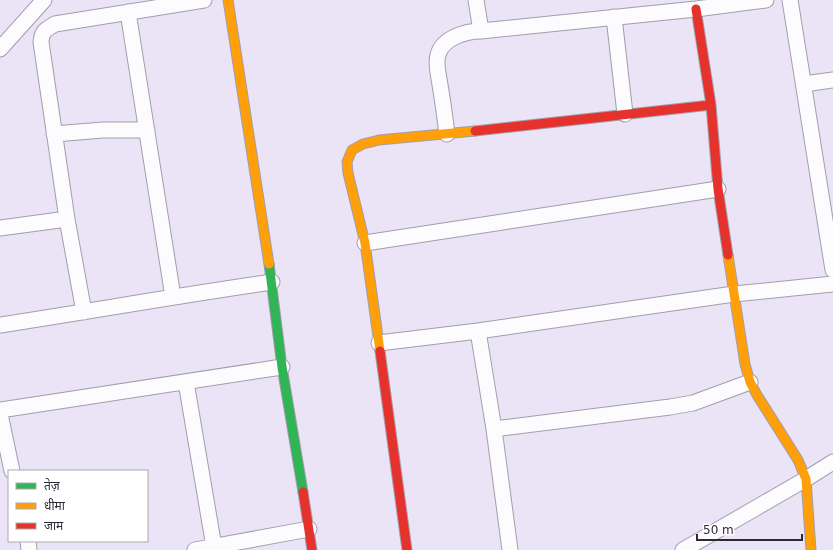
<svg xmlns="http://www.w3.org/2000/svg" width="833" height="550" font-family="'DejaVu Sans','Noto Sans Devanagari',sans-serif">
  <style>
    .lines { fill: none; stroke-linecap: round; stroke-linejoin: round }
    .street-casing { stroke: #a29eab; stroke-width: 17 }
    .fast-casing { stroke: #a29eab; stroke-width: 11 }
    .slow-casing { stroke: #a29eab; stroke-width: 11 }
    .jam-casing { stroke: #a29eab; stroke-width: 11 }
    .street { stroke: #fcfbfe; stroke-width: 15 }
    .fast { stroke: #30b455; stroke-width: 9 }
    .slow { stroke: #ff9f0a; stroke-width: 9 }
    .jam { stroke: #e5322d; stroke-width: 9 }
  </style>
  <rect width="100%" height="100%" fill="#eae4f6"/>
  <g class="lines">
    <g class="street-casing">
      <path id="street" d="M 476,0 L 481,31
        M 790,0 L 833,270
        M 128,12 L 173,297
        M 614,17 L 625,114
        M 0,49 L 44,0
        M 804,84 L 833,80
        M 54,134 L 103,130 L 147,130
        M 447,134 C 445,118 443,102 440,85 C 439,76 435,64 438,55 C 442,38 466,31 481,31 L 696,9 L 766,0
        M 0,228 L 67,219
        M 365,243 L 718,189
        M 84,312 L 67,219 L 41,42 C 42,31 45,30 55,24 L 204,0
        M 0,325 C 91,311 181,295 272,282
        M 478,331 L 494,429 L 510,550
        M 379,343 L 478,331 L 734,294 L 833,284
        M 186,382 L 214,547
        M 0,410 L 282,367
        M 0,414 L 12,471
        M 494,429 L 670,407 L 693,403 L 750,382
        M 28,541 L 29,550
        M 195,550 L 309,529
        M 683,550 L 806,479 L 833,462"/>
    </g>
    <g class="fast-casing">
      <path id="fast" d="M 269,264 L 282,367 L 303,492"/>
    </g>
    <g class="slow-casing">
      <path id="slow" d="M 228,0 L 269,264
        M 728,255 L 745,364 L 750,382 L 757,395 L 798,460 L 806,479 L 811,550
        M 380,351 L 365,243 L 348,173 L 347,162 L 352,150 L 363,144 L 379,140 L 475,131"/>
    </g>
    <g class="jam-casing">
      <path id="jam" d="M 696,9 L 711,105 L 718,189 L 728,255
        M 475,131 L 711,105
        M 380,351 L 407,550
        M 303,492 L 312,550"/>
    </g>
    <use href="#street" class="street"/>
    <use href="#fast" class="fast"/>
    <use href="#slow" class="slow"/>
    <use href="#jam" class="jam"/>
  </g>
  <rect x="8" y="470" width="140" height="72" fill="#ffffff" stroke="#aba9ae"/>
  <rect x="16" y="483" width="20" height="6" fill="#30b455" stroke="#aba9ae"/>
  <text x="44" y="490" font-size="12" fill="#2c2935">तेज़</text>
  <rect x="16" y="503" width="20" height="6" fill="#ff9f0a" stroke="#aba9ae"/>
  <text x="44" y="510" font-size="12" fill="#2c2935">धीमा</text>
  <rect x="16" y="523" width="20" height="6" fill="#e5322d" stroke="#aba9ae"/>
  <text x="44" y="530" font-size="12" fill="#2c2935">जाम</text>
  <path d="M697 534v6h105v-6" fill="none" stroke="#2c2935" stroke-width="2"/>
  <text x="703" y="534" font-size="12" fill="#2c2935" stroke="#ffffff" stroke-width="3" paint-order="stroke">50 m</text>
</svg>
